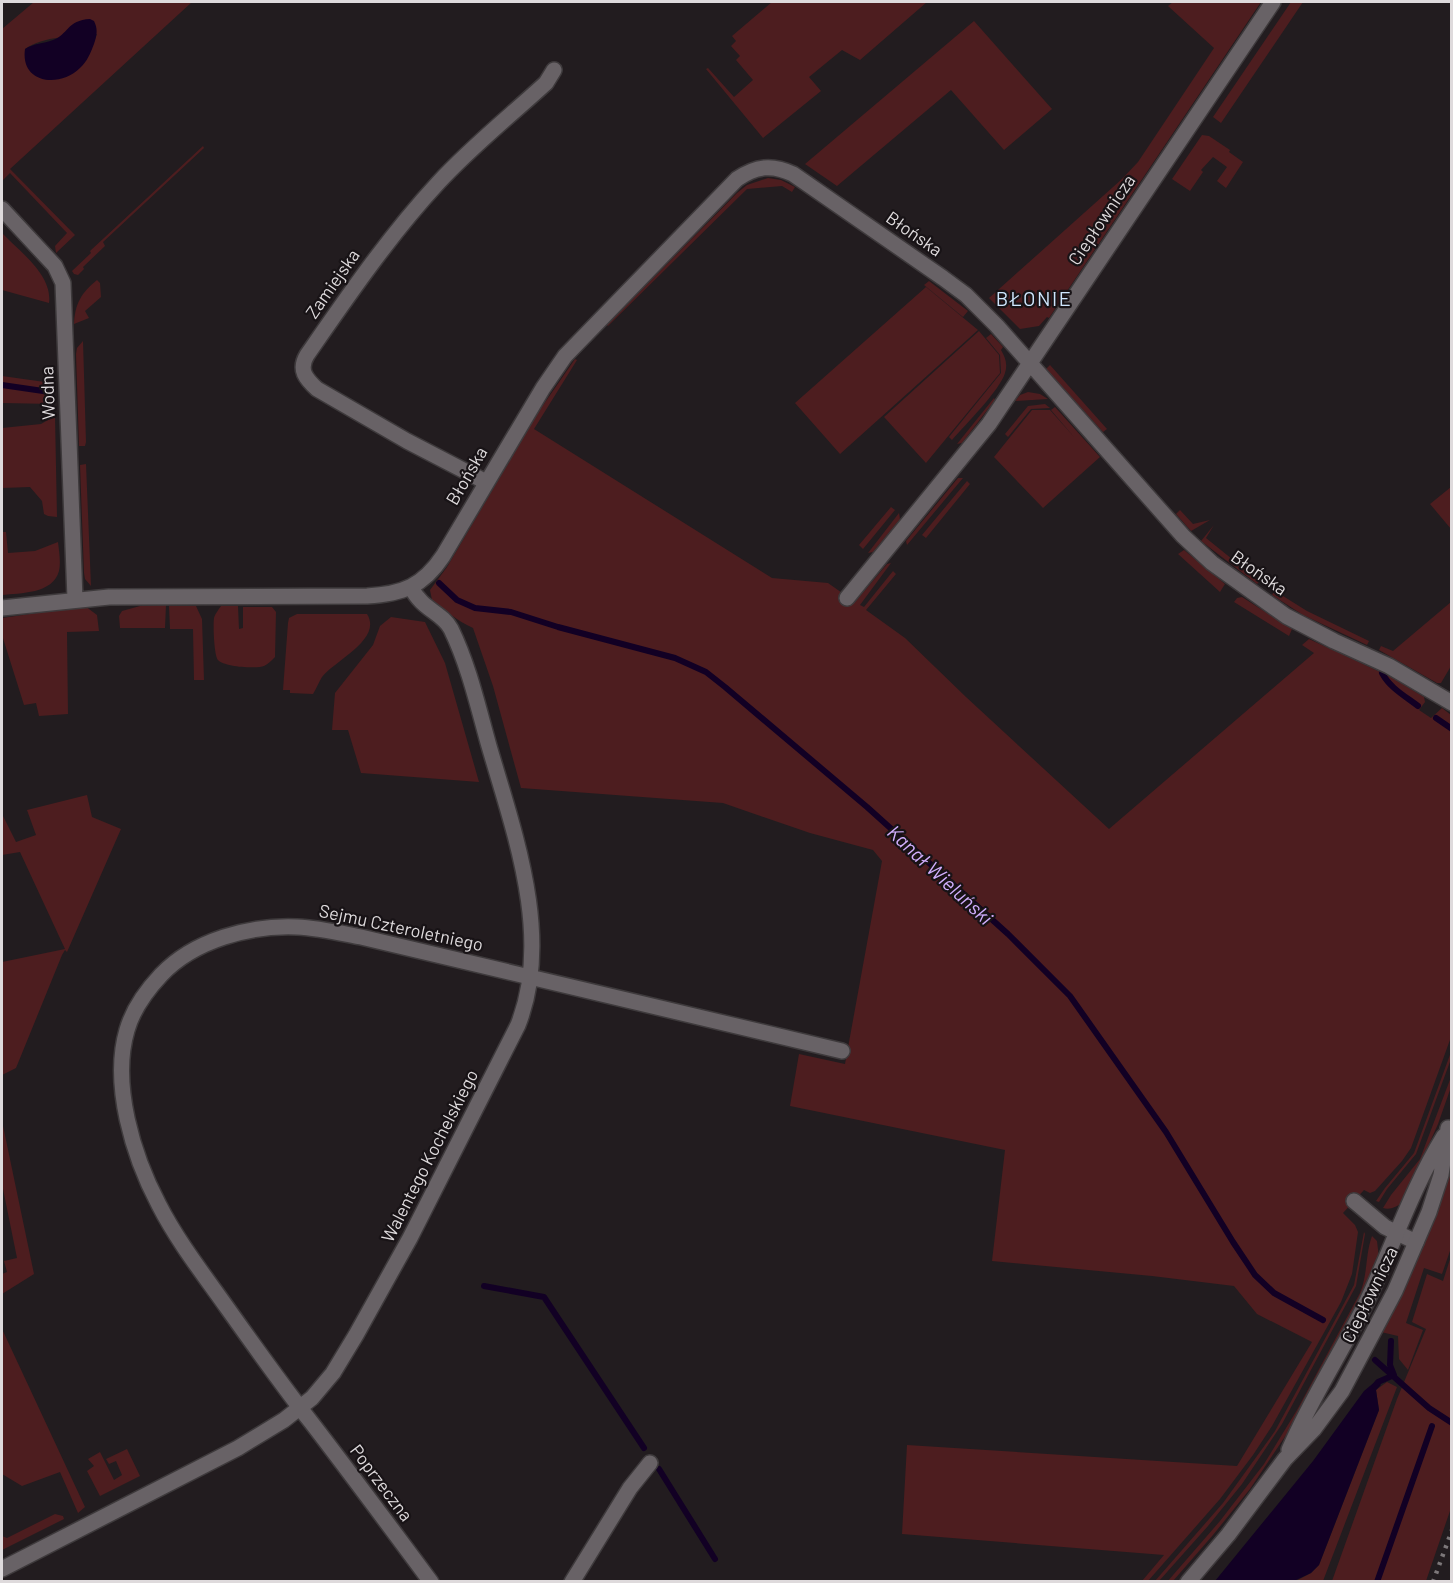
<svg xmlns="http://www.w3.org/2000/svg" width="1453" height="1583" font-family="Barlow,sans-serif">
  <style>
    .green { fill: #4d1d1f; fill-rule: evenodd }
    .water { fill: #120024 }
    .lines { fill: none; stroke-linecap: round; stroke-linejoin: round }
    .stream { stroke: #120024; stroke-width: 6 }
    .street-casing { stroke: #3e3a3c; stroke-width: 18 }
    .secondary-casing { stroke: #3e3a3c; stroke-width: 18 }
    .street { stroke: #686266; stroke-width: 15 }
    .secondary { stroke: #686266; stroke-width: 15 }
    .rail { stroke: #7c7779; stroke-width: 4.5; stroke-dasharray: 3 6; stroke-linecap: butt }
    .labels { text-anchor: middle; stroke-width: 4.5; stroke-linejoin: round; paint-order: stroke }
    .street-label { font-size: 18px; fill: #dedadc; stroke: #181316 }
    .neighbourhood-label { font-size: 20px; letter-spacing: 1.5px; fill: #cfe6fd; stroke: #181316 }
    .water-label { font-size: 20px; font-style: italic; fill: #d1aefd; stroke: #181316 }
  </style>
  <rect width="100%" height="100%" fill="#221c1f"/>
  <path class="green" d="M 34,2 L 192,2 L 10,169 L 75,235 L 56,253 L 55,246 L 67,233 L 10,173 L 2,181 L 2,29 ZM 97,34 L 89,55 L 25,49 C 43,36 75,36 97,34 Z
    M 772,2 L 927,2 L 860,60 L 842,50 L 809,77 L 821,91 L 763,138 L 706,69 L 708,68 L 734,97 L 753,80 L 736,60 L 740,56 L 731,46 L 736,41 L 732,36 Z
    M 1173,2 L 1261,2 L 1049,318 L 1047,317 L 1039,326 L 1020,329 L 989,298 L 1122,179 L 1138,162 L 1214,48 L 1168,6 Z
    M 1291,2 L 1303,2 L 1221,123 L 1213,117 Z
    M 974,21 L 1052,109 L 1004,150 L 951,90 L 837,186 L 805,164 Z
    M 1202,135 L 1209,136 L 1230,150 L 1229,152 L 1243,162 L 1226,188 L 1217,181 L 1227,167 L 1213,157 L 1201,170 L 1203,172 L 1190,191 L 1172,179 Z
    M 203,146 L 204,148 L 103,242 L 105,246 L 83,267 L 84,269 L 78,275 L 74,274 L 72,271 L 91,253 L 90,251 Z
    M 768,178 L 781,180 L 795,187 L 792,192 L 782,186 L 747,189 L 608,326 L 607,325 L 737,193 L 747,185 Z
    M 2,233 C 19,251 53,275 49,303 L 2,290 Z
    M 97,280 L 100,283 L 101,297 L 85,311 L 89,318 L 74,324 C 75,304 81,293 97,280 Z
    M 929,281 L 968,311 L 963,317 L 924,285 Z
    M 926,287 L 978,330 L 840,454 L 795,403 Z
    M 979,331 L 999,355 L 1000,373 L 926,463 L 884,417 Z
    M 991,334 L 1003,347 L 1001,350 C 1005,357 1008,364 1005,373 C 1000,390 966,424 952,440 L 949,437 L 1001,373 L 1000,355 L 986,338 Z
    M 83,341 L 86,442 L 85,446 L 79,446 L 76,354 L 77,348 Z
    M 575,359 L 577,360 L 534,429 L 772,578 L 828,583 L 855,602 L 887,564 L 891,563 L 860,605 L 864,607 L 893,571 L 896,574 L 866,610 L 905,638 L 966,697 L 1109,829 L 1314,653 L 1302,645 L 1309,639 L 1391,677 L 1424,697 L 1425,702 L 1419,710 L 1431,718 L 1442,708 L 1451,715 L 1451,1037 L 1411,1148 L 1402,1161 L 1375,1191 L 1370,1193 L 1364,1190 L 1343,1213 L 1355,1225 L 1358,1232 L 1352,1274 L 1341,1302 L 1272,1426 L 1253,1455 L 1220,1499 L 1148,1581 L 1142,1581 L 1164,1555 L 902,1534 L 907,1445 L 1237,1466 L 1312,1342 L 1257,1314 L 1234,1286 L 1152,1276 L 992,1261 L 1005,1150 L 790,1106 L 799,1054 L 845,1064 L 882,861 L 873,850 L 810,833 L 723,803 L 521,788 L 493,686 L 473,628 C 456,620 447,612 432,600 L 430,590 L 447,567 L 539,411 Z
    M 1050,365 L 1107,429 L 1103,432 L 1046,369 Z
    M 2,376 L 52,383 L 54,404 L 2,403 Z
    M 1028,392 L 1040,394 L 1048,399 L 1015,401 L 1020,395 Z
    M 994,398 L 995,400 L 962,443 L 957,444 Z
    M 1045,404 L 1050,408 L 1031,409 L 1008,437 L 1005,434 L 1028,406 Z
    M 1055,407 L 1100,457 L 1043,508 L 994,457 L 1032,410 L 1050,410 L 1074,437 L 1051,410 Z
    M 55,416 L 57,517 L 48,516 L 44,514 L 42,501 L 30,487 L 2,488 L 2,428 L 41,424 Z
    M 86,464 L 91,586 L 85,579 L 84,573 L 80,465 Z
    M 958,478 L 963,478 L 907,545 L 906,541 Z
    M 967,481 L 970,484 L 926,538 L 922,535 Z
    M 1451,487 L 1451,529 L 1430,504 Z
    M 891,507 L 895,510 L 863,549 L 859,545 Z
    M 1180,510 L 1193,524 L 1210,520 L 1191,531 L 1176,514 Z
    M 899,513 L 900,519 L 873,552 L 868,553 Z
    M 1214,525 L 1206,538 L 1258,580 L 1266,574 L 1257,584 L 1201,541 Z
    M 2,532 L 6,532 L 8,553 L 35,551 L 58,542 C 59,551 61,562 59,571 C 53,594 20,593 2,595 Z
    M 1184,550 L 1225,584 L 1220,592 L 1178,554 Z
    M 1280,582 L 1283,596 L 1307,611 L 1369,641 L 1367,645 L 1303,615 L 1272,595 Z
    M 1242,597 L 1292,629 L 1289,636 L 1234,602 L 1237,598 Z
    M 1451,602 L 1451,666 L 1441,683 L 1437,683 L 1379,650 L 1381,646 L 1393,651 Z
    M 166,605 L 165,628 L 120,628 L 119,616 L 122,611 L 140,606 Z
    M 85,606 L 97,615 L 99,631 L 67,632 L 68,714 L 39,716 L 36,703 L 24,705 L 2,635 L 2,618 Z
    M 169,606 L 196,606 L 202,619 L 204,680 L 194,680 L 193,629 L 170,629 Z
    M 221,606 L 238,606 L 239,629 L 243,628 L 243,607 L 272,607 L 276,612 L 275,657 C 272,660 268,664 264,666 C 256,669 224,667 218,660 C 214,655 213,625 214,618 C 215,614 219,609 221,606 Z
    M 297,614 L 367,614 C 383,639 334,661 322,677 C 319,682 316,689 313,694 L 290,693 L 290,690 L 283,690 L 288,623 L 289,618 Z
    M 391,617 L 425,622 L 445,663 L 479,782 L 361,773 L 348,730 L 332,730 L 335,693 L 373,645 L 380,626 Z
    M 87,795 L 92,817 L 121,829 L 67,952 L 65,950 L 62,955 L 16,1068 L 2,1075 L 2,962 L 65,949 L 20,852 L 2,855 L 2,814 L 16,842 L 36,835 L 27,810 Z
    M 1451,1052 L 1451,1059 L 1416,1154 L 1387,1189 L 1379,1202 L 1376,1201 L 1385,1188 L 1414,1153 Z
    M 1451,1077 L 1451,1087 L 1438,1124 L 1403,1202 C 1397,1207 1390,1210 1383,1208 L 1391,1195 L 1420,1159 Z
    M 2,1121 L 34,1274 L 2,1294 L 2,1274 L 7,1272 L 4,1261 L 17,1258 L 2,1184 Z
    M 1451,1155 L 1451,1248 L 1442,1274 L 1424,1268 L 1406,1323 L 1423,1330 L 1408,1370 L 1399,1359 L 1398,1336 L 1381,1332 Z
    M 1364,1232 L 1365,1234 L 1356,1286 L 1282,1424 L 1242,1484 L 1208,1526 L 1159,1581 L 1155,1581 L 1223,1503 L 1275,1431 L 1354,1285 Z
    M 1372,1236 L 1377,1241 L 1379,1258 L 1354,1314 L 1292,1426 L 1250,1489 L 1213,1535 L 1173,1581 L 1167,1582 L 1220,1521 L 1264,1464 L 1297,1410 L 1360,1293 C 1368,1274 1365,1255 1372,1236 Z
    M 1451,1256 L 1451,1508 L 1426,1581 L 1332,1581 L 1397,1399 L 1426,1329 L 1412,1322 L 1427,1274 L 1443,1281 Z
    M 2,1329 L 85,1507 L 78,1513 L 60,1472 L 22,1486 L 2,1474 Z
    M 1387,1382 L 1397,1387 L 1323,1581 L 1294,1582 L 1311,1573 L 1319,1565 L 1379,1410 L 1376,1390 Z
    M 127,1449 L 140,1476 L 100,1496 L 87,1471 L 94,1466 L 88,1459 L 100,1452 L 114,1480 L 122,1475 L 116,1461 L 109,1464 L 106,1459 Z
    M 55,1514 L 63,1516 L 64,1519 L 2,1550 L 2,1536 L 7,1538 Z"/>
  <path class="water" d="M 90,19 L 94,21 C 98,29 97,35 94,44 C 91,52 87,62 80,68 C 60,88 20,84 25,49 C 34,43 43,44 53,40 C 68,35 67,20 90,19 Z
    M 1377,1380 L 1381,1385 L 1376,1390 L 1379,1410 L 1319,1565 L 1311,1573 L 1294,1581 L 1215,1581 L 1313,1461 L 1364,1391 Z"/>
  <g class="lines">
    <path class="stream" d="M 2,385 L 50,392
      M 439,583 L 457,600 L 475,608 L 511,612 L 558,627 L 675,658 L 706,672 L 725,687 L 867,807 L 1008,934 L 1070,996 L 1166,1132 L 1233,1242 L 1255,1275 L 1274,1293 L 1323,1320
      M 1382,673 C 1390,688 1405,696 1418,706
      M 1436,718 L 1452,729
      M 484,1286 L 544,1297 L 644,1448
      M 1375,1360 L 1429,1408 L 1452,1423
      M 1375,1386 L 1378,1382 L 1394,1375 L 1390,1365 L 1391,1341
      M 659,1469 L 715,1559
      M 1377,1582 L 1432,1426"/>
    <g class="street-casing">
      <path id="street" d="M 2,209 L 55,266 L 63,283 L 75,599
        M 486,482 L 407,441 L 317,389 C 306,379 298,370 307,355 C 348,296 389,236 438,183 C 471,147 510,116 546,83 L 554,70
        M 847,598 L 989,424 L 1273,2
        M 2,608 L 109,597 L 367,596 C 403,594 423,586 443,556 L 543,388 L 565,356 L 737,179 C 756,166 772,164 793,174 L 943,278 L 966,295 L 997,326 L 1183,536 L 1212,563 L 1286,616 L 1334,641 L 1389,666 L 1452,703
        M 1354,1201 L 1385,1227 L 1416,1242
        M 2,1569 L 238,1448 L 284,1420 L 312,1398 L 333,1373 L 356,1335 L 410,1238 L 518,1025 C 553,937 514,832 489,746 C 478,707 469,666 451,629 C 442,612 422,610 411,587
        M 431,1582 C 391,1528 351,1474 311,1422 C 282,1385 255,1347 228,1309 C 204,1275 178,1242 159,1205 C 133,1156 111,1084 127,1030 C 133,1009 146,991 161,975 C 194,940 250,925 297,927 C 319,928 340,933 361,937 L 842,1051
        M 572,1582 L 630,1488 L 650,1463"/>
    </g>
    <g class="secondary-casing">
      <path id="secondary" d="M 1289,1450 C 1311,1398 1342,1352 1367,1301 C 1393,1246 1412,1188 1444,1136
        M 1188,1582 L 1228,1535 L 1285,1459 L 1314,1429 L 1342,1391 L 1395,1291 L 1429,1212 L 1441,1175 L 1448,1128"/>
    </g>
    <use href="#street" class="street"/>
    <use href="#secondary" class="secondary"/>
    <path class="rail" d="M 1433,1582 L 1452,1530"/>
  </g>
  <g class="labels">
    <g class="street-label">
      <text transform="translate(1102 220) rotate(-56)" y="6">Ciepłownicza</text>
      <text transform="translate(914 234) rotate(35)" y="6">Błońska</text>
      <text transform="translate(333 284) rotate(-55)" y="6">Zamiejska</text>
      <text transform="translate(48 393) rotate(-92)" y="6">Wodna</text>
      <text transform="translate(467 476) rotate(-60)" y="6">Błońska</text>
      <text transform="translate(1259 573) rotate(35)" y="6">Błońska</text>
      <text transform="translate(401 928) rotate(12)" y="6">Sejmu Czteroletniego</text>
      <text transform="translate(430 1156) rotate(-63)" y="6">Walentego Kochelskiego</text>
      <text transform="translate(1370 1295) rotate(-64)" y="6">Ciepłownicza</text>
      <text transform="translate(381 1483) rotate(53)" y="6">Poprzeczna</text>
    </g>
    <g class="neighbourhood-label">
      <text x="1034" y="306">BŁONIE</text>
    </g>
    <g class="water-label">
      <text transform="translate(940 875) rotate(43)" y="7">Kanał Wieluński</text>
    </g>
  </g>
  <rect width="1453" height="1583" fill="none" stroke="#dedadc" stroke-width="6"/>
</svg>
